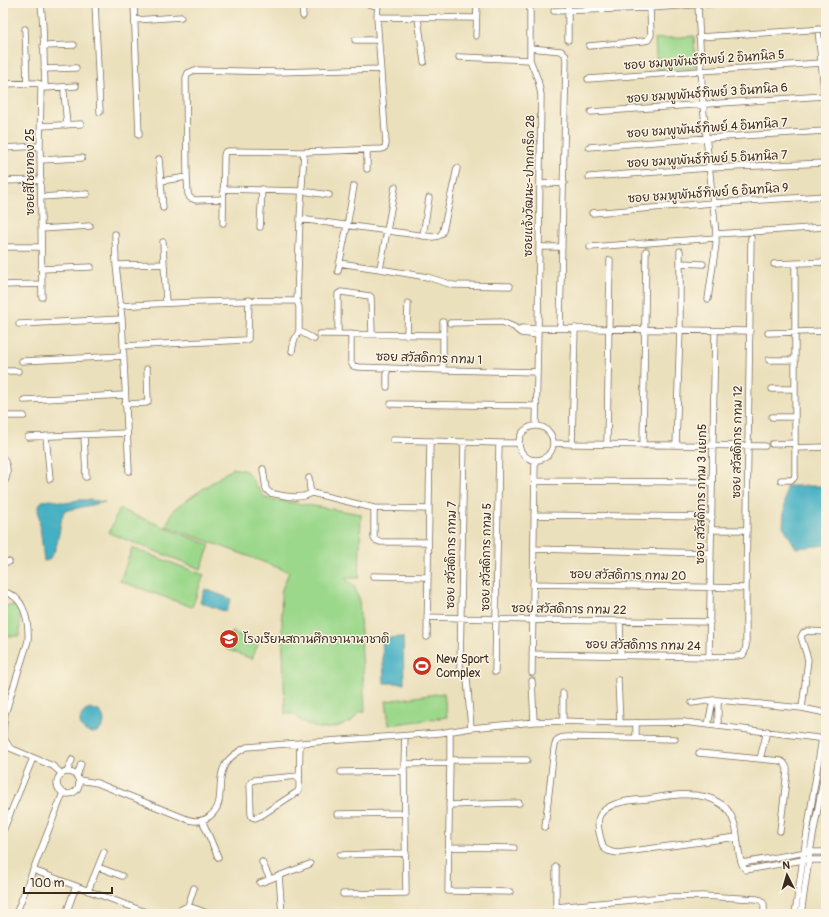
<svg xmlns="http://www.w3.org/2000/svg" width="829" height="917" font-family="Pangolin,'Playpen Sans Thai',sans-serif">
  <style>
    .green { fill: #9cd88c; stroke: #6c8155 }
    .water { fill: #44b0c3; stroke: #406d70 }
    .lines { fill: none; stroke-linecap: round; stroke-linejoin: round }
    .minor-casing { stroke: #796a55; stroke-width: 7 }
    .minor { stroke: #fff; stroke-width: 5.5 }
    .labels { text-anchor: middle; stroke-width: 3; stroke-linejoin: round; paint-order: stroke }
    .street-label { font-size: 12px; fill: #3b2a1e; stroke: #fcf5e5 }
    .poi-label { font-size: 12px; fill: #3b2a1e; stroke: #fcf5e5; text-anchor: start }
  </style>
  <rect width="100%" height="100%" fill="#fcf5e5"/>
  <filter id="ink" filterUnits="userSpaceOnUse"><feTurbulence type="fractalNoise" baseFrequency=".025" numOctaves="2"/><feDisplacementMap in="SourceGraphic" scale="8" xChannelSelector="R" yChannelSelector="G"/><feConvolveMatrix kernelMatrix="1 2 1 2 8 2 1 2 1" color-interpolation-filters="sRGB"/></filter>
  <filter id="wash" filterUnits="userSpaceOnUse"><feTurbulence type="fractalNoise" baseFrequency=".012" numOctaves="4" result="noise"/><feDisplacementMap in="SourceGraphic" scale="16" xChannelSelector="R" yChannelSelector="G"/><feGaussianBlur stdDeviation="0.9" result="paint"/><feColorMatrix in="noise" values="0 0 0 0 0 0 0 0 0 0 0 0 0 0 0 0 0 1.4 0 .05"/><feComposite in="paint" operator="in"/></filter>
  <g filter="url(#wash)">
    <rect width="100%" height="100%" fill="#ebe0bc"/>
    <path class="green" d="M 694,36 L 696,68 L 657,71 L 655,39 Z
      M 233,468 L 246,471 L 265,498 L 361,514 L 359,578 L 345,578 L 354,586 L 359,598 L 365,711 L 359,712 C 356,715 354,719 351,722 C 348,723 344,724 342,725 C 324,732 306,728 294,714 L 285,714 L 281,592 L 289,572 L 248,556 L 166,526 L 174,509 Z
      M 119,509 L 210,545 L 201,569 L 109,533 Z
      M 132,548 L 204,575 L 192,607 L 120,581 Z
      M 20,605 L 20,636 L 3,636 L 3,606 Z
      M 232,632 L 259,642 L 252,659 L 226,649 Z
      M 444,693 L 447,717 L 389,725 L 386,701 Z"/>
    <path class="water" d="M 786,486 L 824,486 L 823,507 L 826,507 L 826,545 L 796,548 L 783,526 Z
      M 51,500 L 68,503 L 77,500 L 90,500 L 105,502 L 64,511 C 59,524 60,539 54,552 C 52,555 50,558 49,560 L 44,561 L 38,508 L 42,501 Z
      M 205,589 L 231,599 L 226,612 L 200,602 Z
      M 403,637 L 404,683 L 384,683 L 382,638 Z
      M80 721a12 12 0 1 1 24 0a12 12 0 1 1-24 0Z"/>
  </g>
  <g filter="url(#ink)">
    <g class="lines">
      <g class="minor-casing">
        <path id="minor" d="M 41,3 L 43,26 L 45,88 L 76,86
          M 95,3 L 100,112
          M 134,3 L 139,135
          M 302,3 L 303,16
          M 365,3 L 377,6
          M 530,3 L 530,60 L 538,80 L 541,95 L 538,329 L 536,426
          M 698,5 L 703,105 L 716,234 L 716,244 L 708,299
          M 554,11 L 650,8 L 721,3
          M 377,17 L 476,18
          M 418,18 L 424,62
          M 135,20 L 181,17
          M 25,29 L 27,84
          M 818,29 L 825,101 L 826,138
          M 476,36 L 477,3
          M 699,37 L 826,29
          M 355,40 L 378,40
          M 568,40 L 568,3
          M 43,46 L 74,45
          M 589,46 L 643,41 L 648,40 L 651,35 L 650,8
          M 530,48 L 561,51 L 565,54 L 566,60 L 560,328
          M 459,57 L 530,60
          M 44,69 L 76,68
          M 588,79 L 701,71 L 821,63
          M 3,84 L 36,83 L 40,84 L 41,87 L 40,146 L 42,297
          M 64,92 L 67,125
          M 591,112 L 824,96
          M 41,126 L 81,124
          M 589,147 L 707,138 L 826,131
          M 3,148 L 40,146
          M 159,159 L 163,208
          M 40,160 L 82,158
          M 367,169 L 367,150
          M 589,177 L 709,168 L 826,163
          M 3,181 L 41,180
          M 161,181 L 187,177
          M 540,184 L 564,183
          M 223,189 L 302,191 L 329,195
          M 41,197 L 87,194
          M 223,199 L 196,200 L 190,198 L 188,194 L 187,177 L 186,78 L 188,73 L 195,70 L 279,72 L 380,69
          M 592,213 L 713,203 L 826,196
          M 300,219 L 433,237 C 438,237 441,236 443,231 L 457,168
          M 223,223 L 224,156 L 225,152 L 229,151 L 304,152 L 382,149 L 385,147 L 386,144 L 377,17 L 378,3
          M 260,227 L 262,189
          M 41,229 L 90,226
          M 115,234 L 116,265 L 122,319 L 129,471
          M 716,234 L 826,227
          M 423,236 L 429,198
          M 163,242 L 164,264
          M 3,247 L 41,247
          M 539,247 L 562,247
          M 590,247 L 716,238
          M 339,263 L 380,269 L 427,277 L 453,285 L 510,286
          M 680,263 L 703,264
          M 774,264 L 826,262
          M 116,265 L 164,264 L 166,303
          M 41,269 L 91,267
          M 380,269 L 395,187
          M 338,271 L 347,226 L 354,186
          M 3,285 L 41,284
          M 120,306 C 179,302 238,300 297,301
          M 450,323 L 502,322 L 514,327 L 521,333 L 538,335
          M 19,324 L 122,319
          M 538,328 L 750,331
          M 517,330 L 522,328 L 538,329
          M 299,331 L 314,339
          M 768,333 L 826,331
          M 320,334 L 443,335
          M 338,334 L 338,294 L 341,292 L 370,296 L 371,297 L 372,334
          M 351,334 L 351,362 L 353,366 L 358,367 L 443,370 L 537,372
          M 407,335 L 408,303
          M 123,346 L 245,340 L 248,339 L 248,337 L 249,300
          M 292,351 L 294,341 L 299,331 L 299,307 L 297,301 L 300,219 L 304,152
          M 769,360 L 795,360
          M 22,361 L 123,356
          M 387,368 L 387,387
          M 443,370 L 443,322
          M 3,371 L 18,371
          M 772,389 L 795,389
          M 24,400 L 124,395
          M 125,404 L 146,403 L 148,402 L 147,369
          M 391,404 L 536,406
          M 3,416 L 24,416
          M 772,417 L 795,417
          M519 443a17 17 0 1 1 34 0a17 17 0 1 1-34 0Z
          M 84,435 L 86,477
          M 46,436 L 50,479
          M 28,437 L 126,433
          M 393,440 L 499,443 L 519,443
          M 553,443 L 572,444 L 765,446
          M 572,444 L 575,328
          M 607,444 L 610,260
          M 772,444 L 795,443
          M 643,445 L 646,251
          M 676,445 L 680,330 L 680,251
          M 795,448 L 826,447
          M 3,458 C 8,466 9,476 3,484
          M 263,469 L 266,489 L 270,493 C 284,496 299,500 312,493
          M 309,478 L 310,489 L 312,493 L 374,508 L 429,509
          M 781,480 L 791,480 L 794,478 L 795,475 L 795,263
          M 535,481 L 712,482
          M 374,508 L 374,538 L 375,540 L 380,542 L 428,542
          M 534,515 L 712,517
          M 712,530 L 747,530
          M 534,549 L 711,553
          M 3,561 L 9,562
          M 373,576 L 427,577
          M 533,584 L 746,588
          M 3,592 C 25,595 29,623 28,641 L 5,714 L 3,733 L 5,740 L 10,748 L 53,766 L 62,774
          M 427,617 L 532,620 L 710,622
          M 620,621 L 621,655
          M 427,637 L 430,441
          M 532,654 L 709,657 L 737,656 L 743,655 L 745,651 L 746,646 L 746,588 L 751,238
          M 709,657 L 715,331
          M 460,669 L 464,442
          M 495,672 L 499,443
          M 532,673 L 535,460
          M 467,678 L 471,728
          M 618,680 L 620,723
          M 532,681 L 534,722
          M 563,693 L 563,721
          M 718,700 L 718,726
          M 692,703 L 713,700 L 718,700 L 802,708 L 826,713
          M 802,708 L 808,660 L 807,656 L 801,637 L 803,633 L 808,631 L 826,632
          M 708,725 L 713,700
          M 450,731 L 450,760 L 448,891 L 510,892
          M 636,738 L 636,723
          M 699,753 L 760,759 L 781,761 L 784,763 L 787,768 L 787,772 L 780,831
          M 760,759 L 767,731
          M 450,760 L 527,760
          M 404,764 L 450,763
          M 67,772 L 72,760
          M 341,772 L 404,771
          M57 783a11 11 0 1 1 22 0a11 11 0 1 1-22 0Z
          M 77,776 L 81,764
          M 299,776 L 254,780 L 252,781 L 250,784 L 251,814 L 252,817 L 255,818 L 262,815 L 297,792 L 299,790 L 300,743
          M 79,780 L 97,783 L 189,820 C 197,822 204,821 210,816 C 226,804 216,783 224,767 C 227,759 238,751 247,747 L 440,733 L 471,728 L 534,722 L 563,721 L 620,723 L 684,722 L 826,739
          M 449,805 L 519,803
          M 337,814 L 405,813
          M 202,820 L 218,857
          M 545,827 L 554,749 C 556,739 558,737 568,737 L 675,739
          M 3,831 L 33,758
          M 737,837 L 618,853 C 612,852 607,852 603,847 C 601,839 595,823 600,815 C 603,810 610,806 615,804 C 626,800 637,800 648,799 C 667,796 687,792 706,797 C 713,799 720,803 725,807 C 731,813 734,821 736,829 C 738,839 738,864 746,870 L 803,860 L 826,860
          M 449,847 L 514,848
          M 340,855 L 406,853
          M 262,862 L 270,879
          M 742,863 L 801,853 L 810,852 L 826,852
          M 98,867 L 122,876
          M 556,867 L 556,907 L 665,897 L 702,896 L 757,899 L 761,900 L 764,904 L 764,914
          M 33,870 L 151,914
          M 279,876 L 282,914
          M 260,883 L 310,864
          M 88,891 L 104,852
          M 343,894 L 406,893 L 404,764 L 405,736
          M 188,906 L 194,888
          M 16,914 L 63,793
          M 66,914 L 76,886
          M 172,914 L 188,906 L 210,914
          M 795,914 L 804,852 L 822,738
          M 801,914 L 810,852 L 826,764"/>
      </g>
      <use href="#minor" class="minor"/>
    </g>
  </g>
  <defs>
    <g id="school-disc" transform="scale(1)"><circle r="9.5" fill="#c8321e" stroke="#fcf5e5"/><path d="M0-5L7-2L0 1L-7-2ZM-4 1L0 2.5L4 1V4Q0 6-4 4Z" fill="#fff"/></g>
    <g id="stadium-disc" transform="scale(1)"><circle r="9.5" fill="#c8321e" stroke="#fcf5e5"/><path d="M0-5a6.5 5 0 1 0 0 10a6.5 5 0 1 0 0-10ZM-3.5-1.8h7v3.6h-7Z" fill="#fff"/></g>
  </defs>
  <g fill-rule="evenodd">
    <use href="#school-disc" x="229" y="639"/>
    <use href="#stadium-disc" x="422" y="666"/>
  </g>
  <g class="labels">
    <g class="street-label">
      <text transform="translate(704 60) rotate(-4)" y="4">ซอย ชมพูพันธ์ทิพย์ 2 อินทนิล 5</text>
      <text transform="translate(707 93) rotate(-4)" y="4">ซอย ชมพูพันธ์ทิพย์ 3 อินทนิล 6</text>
      <text transform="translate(707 128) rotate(-4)" y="4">ซอย ชมพูพันธ์ทิพย์ 4 อินทนิล 7</text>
      <text transform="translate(707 159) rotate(-3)" y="4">ซอย ชมพูพันธ์ทิพย์ 5 อินทนิล 7</text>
      <text transform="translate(30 172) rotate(-90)" y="4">ซอยสีไชยทอง 25</text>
      <text transform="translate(529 186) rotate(-89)" y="4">ซอยแจ้งวัฒนะ-ปากเกร็ด 28</text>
      <text transform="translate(708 193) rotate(-4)" y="4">ซอย ชมพูพันธ์ทิพย์ 6 อินทนิล 9</text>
      <text transform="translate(429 358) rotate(2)" y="4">ซอย สวัสดิการ กทม 1</text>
      <text transform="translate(737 442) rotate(-89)" y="4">ซอย สวัสดิการ กทม 12</text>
      <text transform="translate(701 494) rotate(-89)" y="4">ซอย สวัสดิการ กทม 3 แยก5</text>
      <text transform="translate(451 555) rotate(-89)" y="4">ซอย สวัสดิการ กทม 7</text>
      <text transform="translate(486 557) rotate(-89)" y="4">ซอย สวัสดิการ กทม 5</text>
      <text transform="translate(628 575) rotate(1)" y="4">ซอย สวัสดิการ กทม 20</text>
      <text transform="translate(569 609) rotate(1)" y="4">ซอย สวัสดิการ กทม 22</text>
      <text transform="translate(643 645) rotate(1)" y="4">ซอย สวัสดิการ กทม 24</text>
    </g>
    <g class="poi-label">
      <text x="243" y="643">โรงเรียนสถานศึกษานานาชาติ</text>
      <text x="436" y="663">New Sport<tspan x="436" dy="14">Complex</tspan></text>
    </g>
  </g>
  <rect width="829" height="917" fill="none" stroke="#fcf5e5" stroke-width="16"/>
  <g transform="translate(787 875) rotate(355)" stroke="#fcf5e5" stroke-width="3" paint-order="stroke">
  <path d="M0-3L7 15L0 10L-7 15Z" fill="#3b2a1e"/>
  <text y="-6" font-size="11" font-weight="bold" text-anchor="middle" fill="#3b2a1e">N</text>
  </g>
  <path d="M24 887v6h88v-6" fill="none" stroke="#3b2a1e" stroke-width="2"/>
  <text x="30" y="887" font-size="12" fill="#3b2a1e" stroke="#fcf5e5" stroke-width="3" paint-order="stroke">100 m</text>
</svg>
